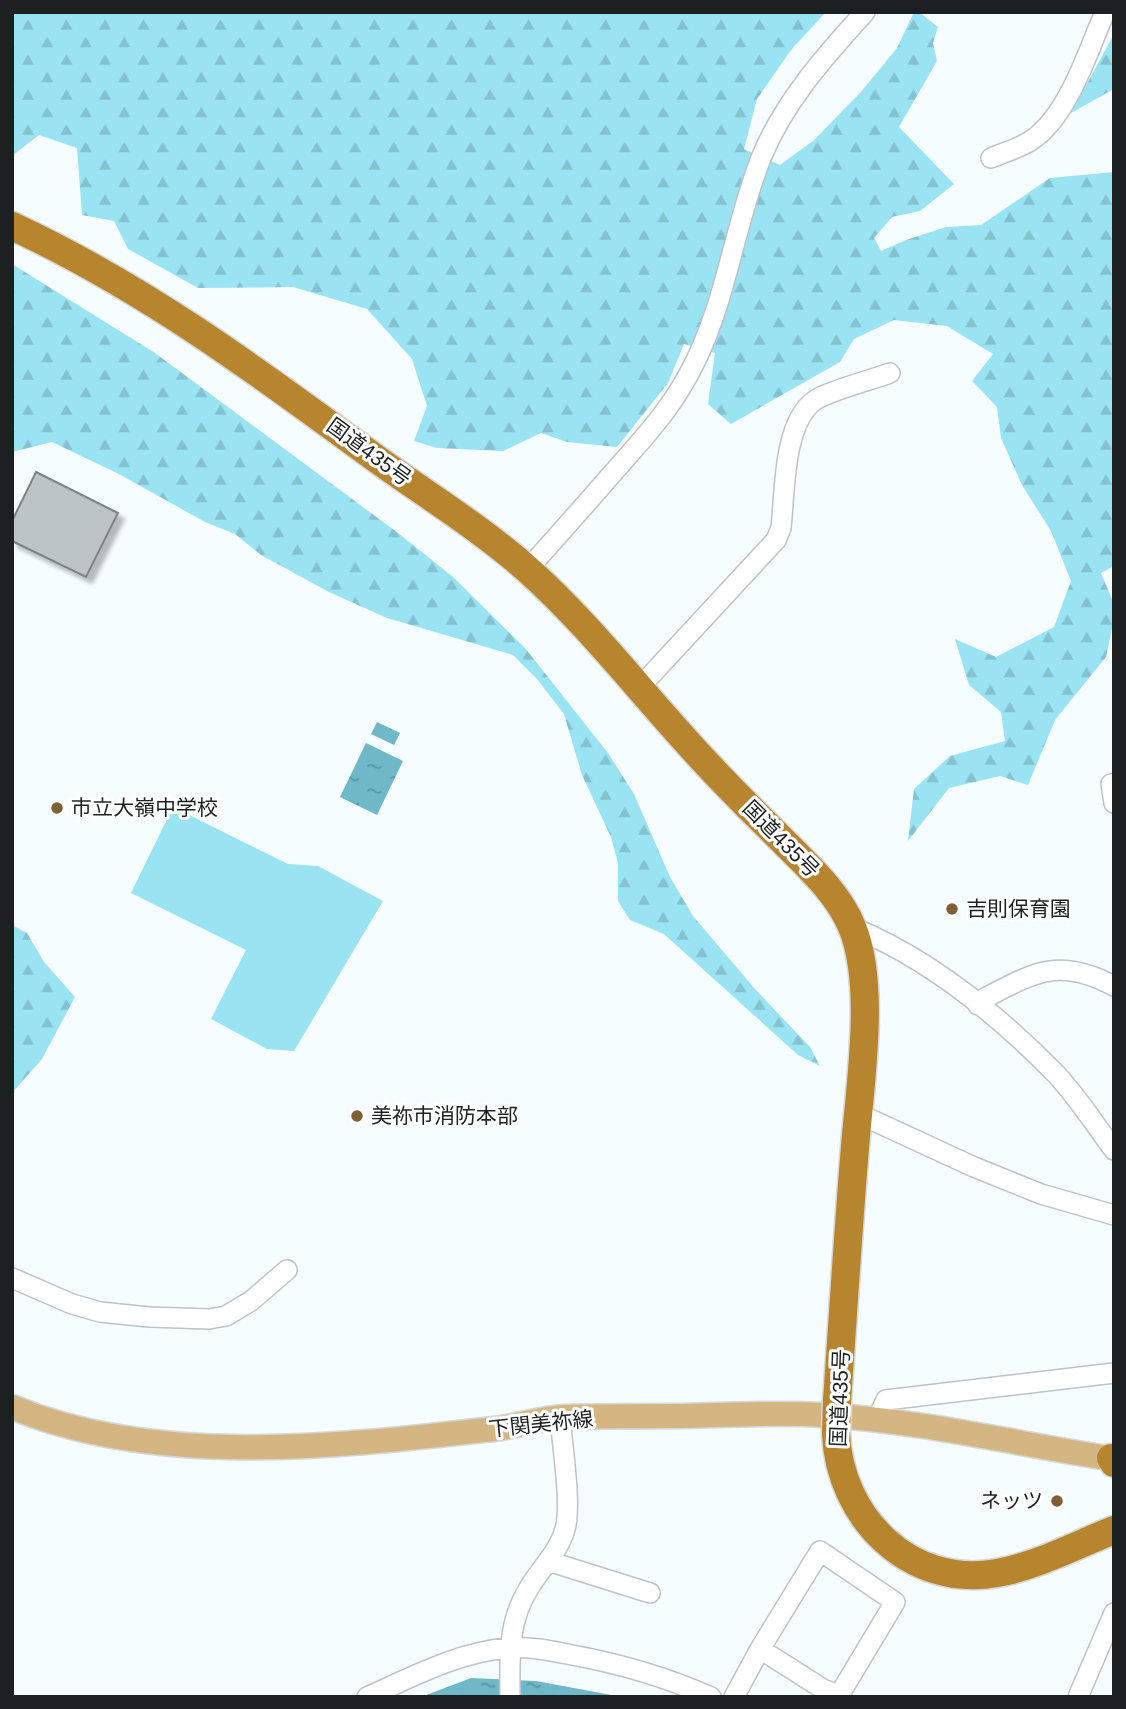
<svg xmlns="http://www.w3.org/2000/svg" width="1126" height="1709" font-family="Arial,'Noto Sans JP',sans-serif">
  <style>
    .grass { fill: #9ae3f3 }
    .forest { fill: url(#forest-firs) }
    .water { fill: url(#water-ripples) }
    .building { fill: #bdc4c6; stroke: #7c8284; stroke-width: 2; filter: url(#shadow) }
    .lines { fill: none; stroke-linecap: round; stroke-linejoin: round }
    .minor-casing { stroke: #bdc3c5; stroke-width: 22 }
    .major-casing { stroke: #d6d7d7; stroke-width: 27 }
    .highway-casing { stroke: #d6d7d7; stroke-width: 31 }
    .minor { stroke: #fff; stroke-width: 19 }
    .major { stroke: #d4b682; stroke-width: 24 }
    .highway { stroke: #b8852f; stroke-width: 28 }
    .highway-bridge-casing { stroke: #d6d7d7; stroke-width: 31; stroke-linecap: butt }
    .highway-bridge { stroke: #b8852f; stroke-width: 28 }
    .poi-dot { fill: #7d6033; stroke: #fff; stroke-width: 2.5 }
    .labels { text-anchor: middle; stroke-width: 6; stroke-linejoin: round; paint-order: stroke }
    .street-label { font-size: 21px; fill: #1d2020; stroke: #fff }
    .poi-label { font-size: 21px; fill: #1d2020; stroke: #fff; text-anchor: start }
  </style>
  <defs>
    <pattern id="forest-firs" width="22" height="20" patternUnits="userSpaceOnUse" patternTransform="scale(1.75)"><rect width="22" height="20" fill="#9ae3f3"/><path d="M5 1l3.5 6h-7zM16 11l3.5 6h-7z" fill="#84c2d0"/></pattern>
    <pattern id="water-ripples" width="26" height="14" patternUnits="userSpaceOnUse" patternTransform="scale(1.75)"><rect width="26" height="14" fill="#6eb8c8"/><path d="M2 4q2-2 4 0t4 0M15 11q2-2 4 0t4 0" fill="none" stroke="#5a95a2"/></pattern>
    <filter id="shadow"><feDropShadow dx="6" dy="6" stdDeviation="2" flood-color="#0004"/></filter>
  </defs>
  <rect width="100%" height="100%" fill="#f6fdff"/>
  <path class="grass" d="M 173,807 L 288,864 L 318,866 L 383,901 L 294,1051 L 267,1049 L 211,1019 L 246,950 L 131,893 Z"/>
  <path class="forest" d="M 12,12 L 826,12 L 791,50 L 757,99 L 744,149 L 780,165 L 813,141 L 860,93 L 897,48 L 914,12 L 919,12 L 938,27 L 933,43 L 937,61 L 899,127 L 954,184 L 920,211 L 892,217 L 874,238 L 881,251 L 906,240 L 946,227 L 981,225 L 1050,178 L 1114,172 L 1114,566 L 1101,573 L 1114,604 L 1114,619 L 1106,657 L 1055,720 L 1028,785 L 1000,776 L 949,788 L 908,841 L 914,789 L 950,756 L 1005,741 L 1001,712 L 969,685 L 955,639 L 996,657 L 1054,627 L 1071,581 L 1051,531 L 1022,485 L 1001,438 L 997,407 L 972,381 L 993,354 L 947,326 L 894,320 L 854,339 L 840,362 L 731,424 L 708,404 L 715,353 L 684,344 L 668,383 L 617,447 L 567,442 L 541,433 L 503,451 L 437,448 L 414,441 L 427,406 L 412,359 L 367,309 L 293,287 L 198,288 L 128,249 L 114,221 L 82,215 L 77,148 L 39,135 L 12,156 Z
    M 1114,34 L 1114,89 L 1071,113 Z
    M 12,264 L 155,353 L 398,533 L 453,577 L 525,648 L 608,753 L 634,794 L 670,877 L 693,916 L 755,989 L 810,1047 L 820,1066 L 798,1055 L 664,934 L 630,920 L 618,901 L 618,863 L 611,837 L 582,775 L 564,714 L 537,679 L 513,655 L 387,618 L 329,592 L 261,555 L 235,534 L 205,522 L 117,473 L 52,442 L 12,452 Z
    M 12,925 L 27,933 L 44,962 L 75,997 L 42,1059 L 12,1093 Z"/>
  <path class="water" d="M 377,722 L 400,733 L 394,745 L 371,734 Z
    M 366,743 L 403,761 L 377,815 L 340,797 Z
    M 471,1678 L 536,1681 L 622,1697 L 421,1697 Z"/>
  <path class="building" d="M 36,472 L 118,513 L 86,577 L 12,541 L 12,521 Z"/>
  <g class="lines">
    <g class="minor-casing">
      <path id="minor" d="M 991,158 C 1005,152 1024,147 1036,137 C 1070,110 1088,51 1105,12
        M 527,570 C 556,538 584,506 612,474 C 646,435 673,408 696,360 C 727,296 735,224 761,158 C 784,102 824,57 865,12
        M 640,687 L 776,540 L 781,528 C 785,492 783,424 814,401 C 825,392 874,379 890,373
        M 1111,784 L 1114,803
        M 852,927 C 928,958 998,1015 1055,1073 C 1077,1096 1095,1125 1114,1150
        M 978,1005 L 985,998 C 1035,972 1059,957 1114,986
        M 859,1114 L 974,1167 L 1041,1194 L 1114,1215
        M 12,1278 L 72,1304 L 100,1312 L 149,1317 L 209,1319 L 226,1316 L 251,1301 L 287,1270
        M 876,1421 L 886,1400 L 1114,1373
        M 548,1561 L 650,1593
        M 367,1697 C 412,1677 458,1652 508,1648 C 529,1646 552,1651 572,1655 C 621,1664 666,1677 711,1697
        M 510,1697 C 510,1658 507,1623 529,1588 C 540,1569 559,1552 565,1529 C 572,1505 562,1444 560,1417
        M 734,1697 L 760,1649 L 820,1551 L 895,1602 L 841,1692 L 834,1694 L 823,1689 L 760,1649
        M 1078,1697 L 1114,1613"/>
    </g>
    <g class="major-casing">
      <path id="major" d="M 12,1407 C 157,1468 340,1446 493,1429 C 516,1427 540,1418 564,1417 C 603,1416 642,1416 681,1416 C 728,1415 775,1412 821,1415 C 918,1420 1017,1444 1114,1459"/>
    </g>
    <g class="highway-casing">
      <path id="highway" d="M 12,226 C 141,286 253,368 367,452 C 420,491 477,525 527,569 C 594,629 648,702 710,767 C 735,794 762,820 788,846 C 812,870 839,895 852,927 C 876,984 860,1085 855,1147 C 848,1232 843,1316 837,1401
        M 836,1433 C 839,1517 910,1589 997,1573 C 1037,1566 1076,1545 1114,1530
        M 1111,1458 L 1114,1463"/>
    </g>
    <use href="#minor" class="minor"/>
    <use href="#major" class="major"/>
    <use href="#highway" class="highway"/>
    <g class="highway-bridge-casing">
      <path id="highway-bridge" d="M 836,1433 L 837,1401"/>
    </g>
    <use href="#highway-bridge" class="highway-bridge"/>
  </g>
  <g class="poi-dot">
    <circle cx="57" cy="808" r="7"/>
    <circle cx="952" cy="909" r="7"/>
    <circle cx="357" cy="1116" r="7"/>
    <circle cx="1057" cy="1501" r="7"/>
  </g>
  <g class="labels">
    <g class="street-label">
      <text transform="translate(369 452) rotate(36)" y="7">国道435号</text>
      <text transform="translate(781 839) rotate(45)" y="7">国道435号</text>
      <text transform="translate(840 1398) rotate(-88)" y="7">国道435号</text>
      <text transform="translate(541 1424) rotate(-6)" y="7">下関美祢線</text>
    </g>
    <g class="poi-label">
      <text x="71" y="815">市立大嶺中学校</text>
      <text x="966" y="916">吉則保育園</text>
      <text x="371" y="1123">美祢市消防本部</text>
      <text x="1043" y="1508" text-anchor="end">ネッツ</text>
    </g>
  </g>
  <rect width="1126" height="1709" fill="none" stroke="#1d2020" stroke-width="28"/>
</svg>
